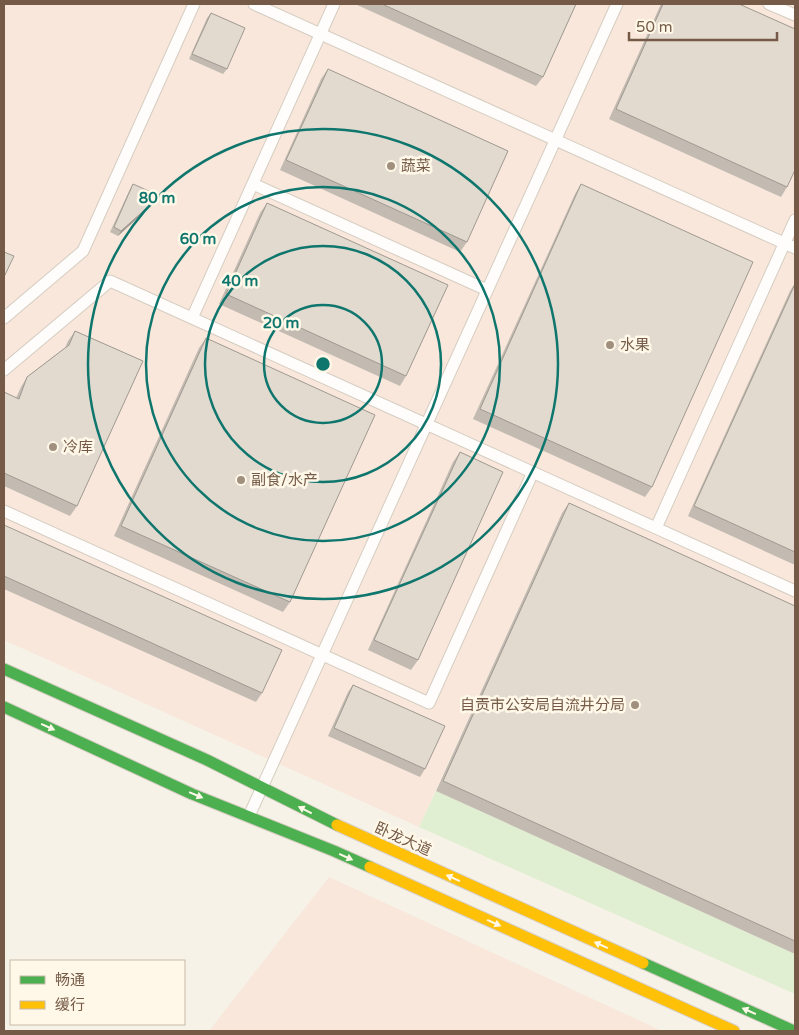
<svg xmlns="http://www.w3.org/2000/svg" width="799" height="1035" font-family="'Varela Round','Noto Sans SC',sans-serif">
  <style>
    .commercial { fill: #f8e7da }
    .green { fill: #e0eed1 }
    .lines { fill: none; stroke-linecap: round; stroke-linejoin: round }
    .lane-casing { stroke: #d6cdc2; stroke-width: 13 }
    .fast-casing { stroke: #d7cec4; stroke-width: 13 }
    .slow-casing { stroke: #d7cec4; stroke-width: 13 }
    .lane { stroke: #fefdfb; stroke-width: 11 }
    .fast { stroke: #4caf50; stroke-width: 11 }
    .slow { stroke: #ffc107; stroke-width: 11 }
    .wall { fill: #c3bbb2 }
    .shaded-wall { fill: #9f9991 }
    .building { fill: #e3dacf; stroke: #9f9991 }
    .oneway { fill: #fff8e8 }
    .ring { fill: none; stroke: #0f766e; stroke-width: 2.5 }
    .poi-dot { fill: #a2907f; stroke: #fff8e8; stroke-width: 2 }
    .labels { text-anchor: middle; stroke-width: 5; stroke-linejoin: round; paint-order: stroke }
    .poi-label { font-size: 15px; fill: #755b47; stroke: #fff8e8; text-anchor: start }
    .street-label { font-size: 15px; fill: #755b47; stroke: #fff8e8 }
    .centre { fill: #0f766e; stroke: #fff8e8; stroke-width: 2.5 }
    .ring-label { font-size: 15px; text-anchor: middle; font-weight: bold; fill: #0f766e; stroke: #fff8e8; stroke-width: 5; stroke-linejoin: round; paint-order: stroke }
  </style>
  <rect width="100%" height="100%" fill="#f7f2e7"/>
  <path class="commercial" d="M 4,4 L 795,4 L 795,619 L 562,513 L 419,827 L 4,640 Z
    M 329,877 L 662,1031 L 209,1031 Z"/>
  <path class="green" d="M 436,791 L 795,954 L 795,994 L 419,827 Z"/>
  <g class="lines">
    <g class="lane-casing">
      <path id="lane" d="M 254,4 L 795,248
        M 769,4 L 795,15
        M 253,184 L 487,290
        M 4,318 L 83,251 L 194,4
        M 192,318 L 334,4
        M 4,370 L 110,281 L 795,591
        M 4,511 L 429,703 L 533,472
        M 656,528 L 795,220
        M 249,816 L 617,4"/>
    </g>
    <g class="fast-casing">
      <path id="fast" d="M 4,669 L 207,760 L 337,825
        M 4,707 L 192,794 L 334,851 L 370,867
        M 643,963 L 794,1031"/>
    </g>
    <g class="slow-casing">
      <path id="slow" d="M 337,825 L 643,963
        M 370,867 L 734,1031"/>
    </g>
    <use href="#lane" class="lane"/>
    <use href="#fast" class="fast"/>
    <use href="#slow" class="slow"/>
  </g>
  <path class="wall" d="M 355,4 L 576,4 L 543,77 L 536,86 Z
    M 661,4 L 739,4 L 787,187 L 781,197 L 609,119 Z
    M 211,13 L 227,69 L 223,74 L 189,59 L 207,18 Z
    M 328,69 L 467,242 L 460,252 L 280,170 L 321,79 Z
    M 133,184 L 156,201 L 118,236 L 110,232 L 130,189 Z
    M 581,184 L 652,487 L 645,497 L 473,419 L 575,194 Z
    M 267,203 L 406,376 L 400,386 L 219,304 L 260,213 Z
    M 795,283 L 795,565 L 688,516 L 790,291 Z
    M 75,331 L 77,506 L 70,516 L 4,486 L 4,392 L 16,398 L 21,387 L 27,377 L 65,348 L 68,341 Z
    M 206,338 L 290,602 L 283,612 L 114,536 L 199,348 Z
    M 460,452 L 418,660 L 411,670 L 368,650 L 453,462 Z
    M 569,503 L 795,606 L 795,954 L 436,791 L 562,513 Z
    M 4,525 L 262,693 L 256,702 L 4,589 Z
    M 353,685 L 425,769 L 420,777 L 328,736 L 348,692 Z"/>
  <path class="shaded-wall" d="M 160,196 L 156,201 L 118,236 L 121,231 Z"/>
  <path class="building" d="M 382,4 L 576,4 L 543,77 Z
    M 663,4 L 739,4 L 795,29 L 795,170 L 787,187 L 616,109 Z
    M 211,13 L 245,28 L 227,69 L 192,54 Z
    M 328,69 L 508,151 L 467,242 L 286,160 Z
    M 133,184 L 160,196 L 121,231 L 114,227 Z
    M 581,184 L 753,262 L 652,487 L 480,409 Z
    M 267,203 L 448,285 L 406,376 L 226,294 Z
    M 4,252 L 14,256 L 4,277 Z
    M 795,284 L 795,552 L 694,506 Z
    M 75,331 L 143,361 L 77,506 L 4,473 L 4,392 L 19,399 L 27,377 L 69,345 Z
    M 206,338 L 375,415 L 290,602 L 121,526 Z
    M 460,452 L 503,472 L 418,660 L 374,640 Z
    M 569,503 L 795,606 L 795,941 L 443,781 Z
    M 4,525 L 282,650 L 262,693 L 4,576 Z
    M 353,685 L 445,726 L 425,769 L 334,728 Z"/>
  <defs><path id="oneway-solid" d="M-6-.8H1V-3.2L6.5 0L1 3.2V.8H-6Z" transform="scale(1.25)"/></defs>
  <g class="oneway">
    <use href="#oneway-solid" transform="translate(48 727) rotate(24)"/>
    <use href="#oneway-solid" transform="translate(196 795) rotate(23)"/>
    <use href="#oneway-solid" transform="translate(305 810) rotate(-153)"/>
    <use href="#oneway-solid" transform="translate(346 857) rotate(24)"/>
    <use href="#oneway-solid" transform="translate(453 878) rotate(-156)"/>
    <use href="#oneway-solid" transform="translate(494 923) rotate(24)"/>
    <use href="#oneway-solid" transform="translate(601 945) rotate(-156)"/>
    <use href="#oneway-solid" transform="translate(749 1011) rotate(-156)"/>
  </g>
  <g class="ring">
    <circle cx="323" cy="364" r="59"/>
    <circle cx="323" cy="364" r="118"/>
    <circle cx="323" cy="364" r="177"/>
    <circle cx="323" cy="364" r="235"/>
  </g>
  <g class="poi-dot">
    <circle cx="391" cy="166" r="5"/>
    <circle cx="610" cy="345" r="5"/>
    <circle cx="53" cy="447" r="5"/>
    <circle cx="241" cy="480" r="5"/>
    <circle cx="635" cy="705" r="5"/>
  </g>
  <g class="labels">
    <g class="poi-label">
      <text x="401" y="171">蔬菜</text>
      <text x="620" y="350">水果</text>
      <text x="63" y="452">冷库</text>
      <text x="251" y="485">副食/水产</text>
      <text x="625" y="710" text-anchor="end">自贡市公安局自流井分局</text>
    </g>
    <g class="street-label">
      <text transform="translate(403 839) rotate(24)" y="5">卧龙大道</text>
    </g>
  </g>
  <circle cx="323" cy="364" r="8" class="centre"/>
  <g class="ring-label">
    <text x="157" y="203">80 m</text>
    <text x="198" y="244">60 m</text>
    <text x="240" y="286">40 m</text>
    <text x="281" y="328">20 m</text>
  </g>
  <rect width="799" height="1035" fill="none" stroke="#755b47" stroke-width="10"/>
  <rect x="10" y="960" width="175" height="65" fill="#fff8e8" stroke="#c8b9a8"/>
  <rect x="20" y="976" width="25" height="8" fill="#4caf50" stroke="#c8b9a8"/>
  <text x="55" y="985" font-size="15" fill="#755b47">畅通</text>
  <rect x="20" y="1001" width="25" height="8" fill="#ffc107" stroke="#c8b9a8"/>
  <text x="55" y="1010" font-size="15" fill="#755b47">缓行</text>
  <path d="M629 32v8h148v-8" fill="none" stroke="#755b47" stroke-width="2.5"/>
  <text x="636" y="32" font-size="15" fill="#755b47" stroke="#fff8e8" stroke-width="4" paint-order="stroke">50 m</text>
</svg>
